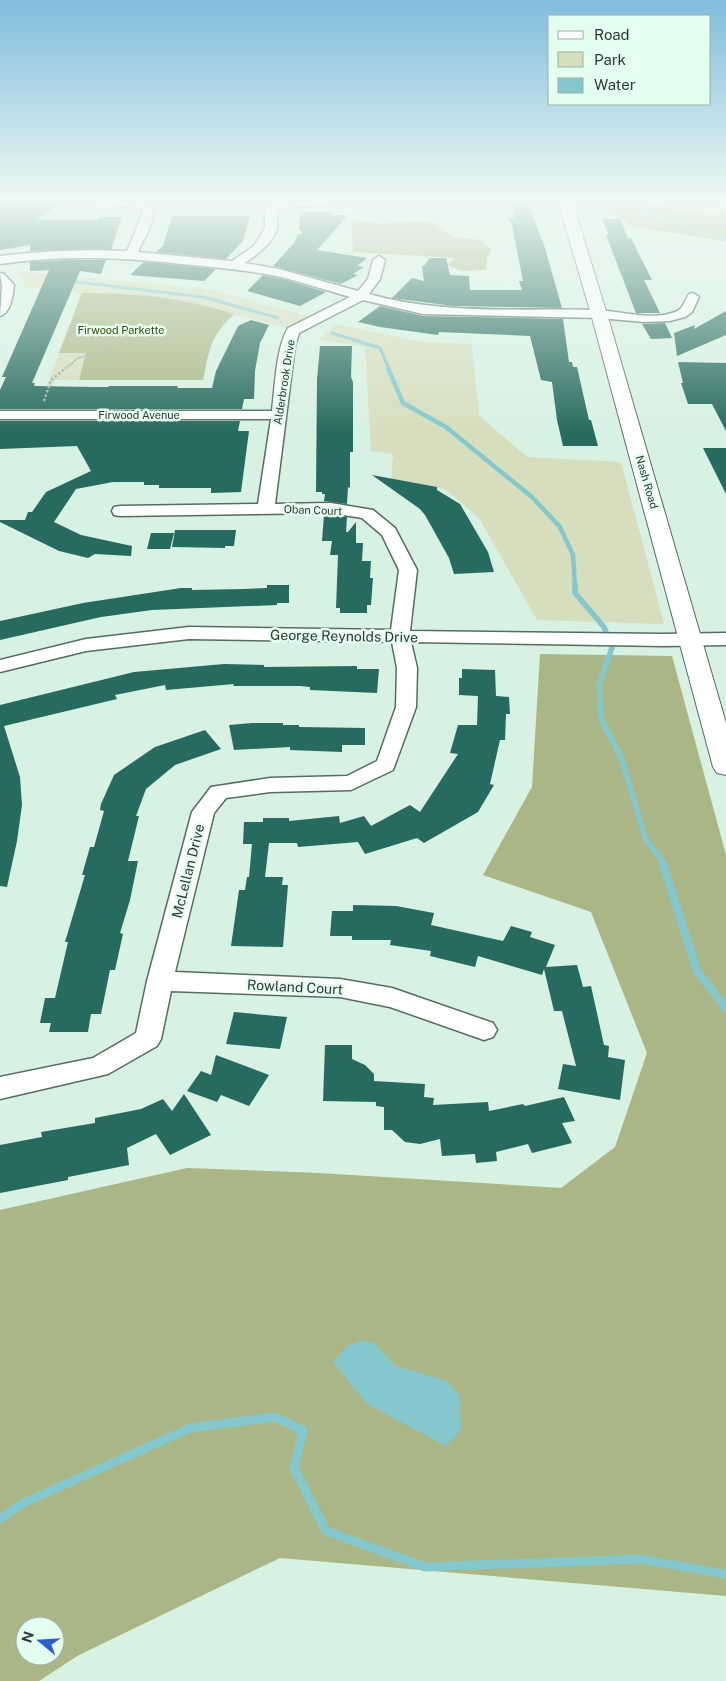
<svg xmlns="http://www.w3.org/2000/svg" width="726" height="1681" font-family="'Public Sans',sans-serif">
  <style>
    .green { fill: #d6debe }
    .forest { fill: #aab685; fill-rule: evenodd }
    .water { fill: #84c8ce }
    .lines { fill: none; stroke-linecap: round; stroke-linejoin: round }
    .stream-far4 { stroke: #84c8ce; stroke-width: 3 }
    .stream-far3 { stroke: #84c8ce; stroke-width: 4.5 }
    .stream-far2 { stroke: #84c8ce; stroke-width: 5.5 }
    .stream-far1 { stroke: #84c8ce; stroke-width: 8 }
    .stream { stroke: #84c8ce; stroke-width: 9 }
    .building { fill: #276a5f }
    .street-casing { stroke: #566d61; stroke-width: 3 }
    .secondary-casing { stroke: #566d61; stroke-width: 2 }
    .path-far1 { stroke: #9aaea2; stroke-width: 2; stroke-dasharray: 2 1; stroke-linecap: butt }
    .path { stroke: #9aaea2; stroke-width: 2.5; stroke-dasharray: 2.5 2; stroke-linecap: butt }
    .street { fill: #fff; fill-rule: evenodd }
    .secondary { fill: #fff; fill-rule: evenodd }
    .labels { text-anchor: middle; stroke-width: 5; stroke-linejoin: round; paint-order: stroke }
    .far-park-label { font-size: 11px; fill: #3d480f; stroke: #e4feef }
    .far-street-label { font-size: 11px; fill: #2f3933; stroke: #e4feef }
    .street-label { font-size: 14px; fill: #2f3933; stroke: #e4feef }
  </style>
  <rect width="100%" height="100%" fill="#d7f1e2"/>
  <path class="green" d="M 15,271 L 210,289 L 307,316 L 289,329 L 234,314 C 210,337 210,347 203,380 L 55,380 L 46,406 L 39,406 L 82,293 L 25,287 L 21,276 Z
    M 335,324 L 422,342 L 472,344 L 479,415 L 527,457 L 621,462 L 664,624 L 537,620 L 479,518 L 445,489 L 391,482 L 393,454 L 371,451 L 365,347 L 319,340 Z"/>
  <path class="forest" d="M 589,198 L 638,198 L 692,214 L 719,215 L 721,211 L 726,211 L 726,241 L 635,227 Z
    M 351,220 L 383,224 L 418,221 L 434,223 L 454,237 L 480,240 L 492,249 L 487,258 L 486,270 L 461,271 L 448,265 L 454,258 L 353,252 Z
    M 82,293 C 135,293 184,298 234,314 C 210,337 210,347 203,380 L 79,380 L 86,353 L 59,353 Z
    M 540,654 L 672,656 L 726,855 L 726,1596 L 280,1558 L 79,1655 L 39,1681 L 0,1681 L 0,1210 L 187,1168 L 319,1173 L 561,1188 L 615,1147 L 647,1053 L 591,912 L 483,875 L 532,787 ZM 25,1626 L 55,1626 L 55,1656 L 25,1656 Z"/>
  <path class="water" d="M 360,1341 L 373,1342 L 396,1366 L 447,1381 L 459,1395 L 461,1429 L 446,1446 L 366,1403 L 333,1362 L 347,1346 Z"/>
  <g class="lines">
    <path class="stream-far4" d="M 610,198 L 637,211 L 726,239
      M 68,281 L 203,297 L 278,318
      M 332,333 L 380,348 L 389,369"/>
    <path class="stream-far3" d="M 388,368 L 403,403 L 446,427 L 532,497 L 560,527 L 573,555 L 575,587"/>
    <path class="stream-far2" d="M 575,585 L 575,593 L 604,627 L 606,632
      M 612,648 L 599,684 L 601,719 L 621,757 L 646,840 L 662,860 L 664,866"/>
    <path class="stream-far1" d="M 663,864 L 697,971 L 726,1008"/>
    <path class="stream" d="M 0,1519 L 21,1504 L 190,1428 L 274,1417 L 303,1430 L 294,1468 L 326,1531 L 425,1567 L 639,1559 L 726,1574"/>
  </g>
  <path class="building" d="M 0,198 L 67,198 L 37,220 L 97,220 L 99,217 L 122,217 L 111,249 L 30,251 L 30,245 L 0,250 Z
    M 511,198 L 526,198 L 545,248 L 562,308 L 453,306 L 392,298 L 412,278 L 424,281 L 422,266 L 424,266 L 430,258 L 446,258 L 450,275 L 469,276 L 470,290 L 522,290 L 519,281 L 523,281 L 512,225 L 508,218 L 514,218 Z
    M 300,212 L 333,212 L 332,215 L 348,215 L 317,250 L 367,258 L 357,266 L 364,267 L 353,274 L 358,275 L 341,284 L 273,266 L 294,243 L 298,234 L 303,234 L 299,229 Z
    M 172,216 L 250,216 L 243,241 L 226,259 L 156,252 L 163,246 Z
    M 602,219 L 620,219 L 628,238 L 631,238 L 652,280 L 644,280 L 660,313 L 636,313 L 606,235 L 609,235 Z
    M 69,260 L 106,260 L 101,274 L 80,271 L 32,383 L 35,383 L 34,386 L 94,387 L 108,387 L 109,386 L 178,386 L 177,388 L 212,388 L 216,371 L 238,326 L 251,320 L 269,325 L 260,343 L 255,371 L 254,399 L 244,399 L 242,409 L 0,409 L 0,390 L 6,377 L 2,377 L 49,270 L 30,271 L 30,262 Z
    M 144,262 L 158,263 L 216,269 L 204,281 L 130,275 Z
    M 263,275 L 286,280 L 326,292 L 300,306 L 247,291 Z
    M 380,306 L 423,316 L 563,319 L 569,362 L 572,362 L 573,367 L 577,367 L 589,420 L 591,420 L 598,446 L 563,446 L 557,420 L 552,382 L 541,380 L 530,336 L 439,332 L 438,335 L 380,327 L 358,322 Z
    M 726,311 L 726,335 L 677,356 L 674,333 L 695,325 L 694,329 Z
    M 665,323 L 672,338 L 651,339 L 642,324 Z
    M 320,346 L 352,346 L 351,377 L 353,382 L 353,452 L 350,452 L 350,488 L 348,487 L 347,504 L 324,501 L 325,494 L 322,494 L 322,492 L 316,492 L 317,379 Z
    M 678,362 L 726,363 L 726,431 L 712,404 L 688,404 L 681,383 L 683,383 Z
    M 0,421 L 240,421 L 238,431 L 249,431 L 241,492 L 211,493 L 211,488 L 159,488 L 159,485 L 144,485 L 144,482 L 113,482 L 76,489 L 54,522 L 81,535 L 132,546 L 131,556 L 95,554 L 88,558 L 59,551 L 0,522 L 0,520 L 25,520 L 28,512 L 32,512 L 46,492 L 91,471 L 77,446 L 0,449 Z
    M 703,448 L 726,448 L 726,494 Z
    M 372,475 L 437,487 L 437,490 L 460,504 L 488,552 L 494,572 L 454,574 L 449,558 L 425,515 L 420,509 Z
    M 324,515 L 347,517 L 346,532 L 348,532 L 356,522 L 356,543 L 363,543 L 362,561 L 371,561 L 370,578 L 373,578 L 371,605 L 367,605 L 367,613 L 340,613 L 340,608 L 336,608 L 338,555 L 330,555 L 332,541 L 322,541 Z
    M 175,530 L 236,530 L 234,546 L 225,546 L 225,548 L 172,547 Z
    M 151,533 L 174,533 L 170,549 L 147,549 Z
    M 267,585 L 289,585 L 289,603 L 277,603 L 277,605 L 152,610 L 101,617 L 0,640 L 0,621 L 83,603 L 181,588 L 192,588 L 192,590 L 243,589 L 267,588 Z
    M 224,664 L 264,665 L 264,667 L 357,666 L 357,669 L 379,669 L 377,693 L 310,690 L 310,687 L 300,686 L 233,686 L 234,684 L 166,690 L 165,685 L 115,695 L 117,699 L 4,726 L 20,777 L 22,805 L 17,841 L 7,887 L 0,886 L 0,705 L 134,672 Z
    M 462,669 L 495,670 L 496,696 L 509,697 L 510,714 L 506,714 L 505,740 L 500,740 L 490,784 L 494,785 L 478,812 L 424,843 L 417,838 L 365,854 L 358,842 L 298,847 L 297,843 L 269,843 L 265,877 L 283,877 L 282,885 L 288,885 L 283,947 L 231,946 L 239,890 L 245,890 L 247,877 L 249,877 L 252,844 L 243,844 L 244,822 L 263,822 L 263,818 L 289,818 L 289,821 L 339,816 L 340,823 L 364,816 L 371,826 L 410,805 L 420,812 L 458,754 L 450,753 L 458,725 L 477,725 L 478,696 L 459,695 L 459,678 L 462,678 Z
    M 252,723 L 283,723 L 283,725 L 299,725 L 299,727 L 365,728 L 365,745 L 342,745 L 342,752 L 290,750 L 290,747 L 234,750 L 229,725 Z
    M 205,730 L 221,749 L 175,765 L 146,789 L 136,816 L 139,816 L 128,861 L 138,861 L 130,900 L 120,933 L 123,934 L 115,970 L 110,970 L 101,1014 L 91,1014 L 88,1032 L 49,1032 L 51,1023 L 40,1023 L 45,998 L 55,998 L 68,942 L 65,942 L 85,875 L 82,875 L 90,847 L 94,847 L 104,811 L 100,810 L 101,804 L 114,775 L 155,747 Z
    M 353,905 L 396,906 L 434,913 L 431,925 L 503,941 L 511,926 L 532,932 L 530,937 L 555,945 L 546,967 L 577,965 L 583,987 L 591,986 L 604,1045 L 609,1046 L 608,1057 L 625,1060 L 620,1100 L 558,1089 L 563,1064 L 576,1066 L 562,1011 L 554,1011 L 544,969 L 542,975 L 478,956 L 475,967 L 430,956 L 431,951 L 390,945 L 391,940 L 352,940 L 352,936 L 330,936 L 332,911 L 353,911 Z
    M 234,1012 L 287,1017 L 280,1049 L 226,1044 Z
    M 325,1045 L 352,1045 L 352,1059 L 365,1065 L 374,1074 L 374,1081 L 425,1084 L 424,1097 L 434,1098 L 433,1105 L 488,1102 L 489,1111 L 523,1104 L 525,1106 L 564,1097 L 575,1121 L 562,1123 L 572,1143 L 532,1153 L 528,1144 L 496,1152 L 497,1161 L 476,1163 L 475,1154 L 442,1156 L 440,1139 L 420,1144 L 405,1142 L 392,1130 L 384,1130 L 384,1107 L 376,1106 L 376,1102 L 323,1101 Z
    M 216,1055 L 269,1075 L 249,1106 L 221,1095 L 217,1102 L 187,1091 L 201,1071 L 211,1075 Z
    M 184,1094 L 211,1135 L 170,1155 L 156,1134 L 127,1148 L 129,1165 L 68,1177 L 68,1180 L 0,1193 L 0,1145 L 42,1137 L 41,1132 L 95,1123 L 95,1118 L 141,1109 L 163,1099 L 172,1111 Z"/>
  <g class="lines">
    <g class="street-casing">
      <path id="street" d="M 340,199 L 345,202 L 344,204 L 279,208 C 274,214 278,221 277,228 C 273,244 257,254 245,263 L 279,269 L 358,291 L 368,279 L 373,260 L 379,256 L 385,260 L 380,279 L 369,294 C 443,315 520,308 596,310 C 621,311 651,321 675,312 C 684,309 684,301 689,294 L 693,293 L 699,297 L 692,312 L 685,317 L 670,321 L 644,322 L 599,318 L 423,314 L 363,300 L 299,333 L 295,346 L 275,504 L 331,503 L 373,510 L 395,528 L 417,570 L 410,631 L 663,634 L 726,633 L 726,645 L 663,646 L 411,642 L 417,668 L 416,707 L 393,770 L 351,790 L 270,792 L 226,798 L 214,813 L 175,972 L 340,979 L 392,988 L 493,1023 L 497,1030 L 493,1037 L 484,1040 L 390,1007 L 340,997 L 171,991 L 161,1039 L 157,1046 L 108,1074 L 0,1099 L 0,1077 L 93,1058 L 136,1033 L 147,981 L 192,812 L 211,787 L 270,778 L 347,776 L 377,761 L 396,707 L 397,668 L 392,642 L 189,639 L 86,651 L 0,672 L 0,660 L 86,639 L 189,627 L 391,630 L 399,570 L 382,535 L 362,518 L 331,513 L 120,516 L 114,515 L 112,511 L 114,507 L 120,506 L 258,504 L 271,419 L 0,419 L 0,411 L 272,411 C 275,387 276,348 288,328 L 350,297 C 326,290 301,282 277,276 C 245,270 214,267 182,264 C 118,257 64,255 0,264 L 0,256 C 42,251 84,249 127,251 L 142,215 L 142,210 L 130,206 L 94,208 L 88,205 C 100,194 138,202 152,206 C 158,218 143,240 138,252 L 232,261 L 254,246 L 265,228 L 265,211 L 272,203 Z
        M 0,273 L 4,274 L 14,285 C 13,295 11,313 0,316 L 2,286 Z"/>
    </g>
    <g class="secondary-casing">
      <path id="secondary" d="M 557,198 L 571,198 L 607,314 L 726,723 L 726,775 L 717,773 L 713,767 L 591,314 Z"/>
    </g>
    <path class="path-far1" d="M 65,369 L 78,358 L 117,349"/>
    <path class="path" d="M 44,401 L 51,380 L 66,368"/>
    <use href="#street" class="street"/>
    <use href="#secondary" class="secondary"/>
  </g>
  <linearGradient id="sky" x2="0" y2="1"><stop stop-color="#80bcde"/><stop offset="0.46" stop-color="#edf9f2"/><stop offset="1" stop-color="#edf9f2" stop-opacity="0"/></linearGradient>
  <rect width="726" height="434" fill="url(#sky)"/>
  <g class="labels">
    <g class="far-park-label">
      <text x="121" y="334">Firwood Parkette</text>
    </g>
    <g class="far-street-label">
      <text transform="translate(284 382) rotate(-81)" y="4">Alderbrook Drive</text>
      <text x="139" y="419">Firwood Avenue</text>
      <text transform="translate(647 482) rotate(74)" y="4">Nash Road</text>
      <text transform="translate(313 510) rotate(2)" y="4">Oban Court</text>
    </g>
    <g class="street-label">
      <text transform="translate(344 636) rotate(1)" y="5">George Reynolds Drive</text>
      <text transform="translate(188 871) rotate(-76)" y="5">McLellan Drive</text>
      <text transform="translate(295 987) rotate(3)" y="5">Rowland Court</text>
    </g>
  </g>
  <rect x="548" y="15" width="162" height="90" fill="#e4feef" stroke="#9cafa4"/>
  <rect x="558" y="31" width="25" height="8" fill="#ffffff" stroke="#9cafa4"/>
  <text x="594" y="40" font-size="15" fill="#2f3933">Road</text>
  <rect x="558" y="52" width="25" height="15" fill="#d6debe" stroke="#9cafa4"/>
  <text x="594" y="65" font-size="15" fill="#2f3933">Park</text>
  <rect x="558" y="78" width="25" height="15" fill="#84c8ce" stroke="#9cafa4"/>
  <text x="594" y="90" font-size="15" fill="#2f3933">Water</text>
  <g transform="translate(40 1641) rotate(288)"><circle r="24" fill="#e4feef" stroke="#9cafa4"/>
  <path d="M0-4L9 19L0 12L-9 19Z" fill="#2f5dcc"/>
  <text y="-8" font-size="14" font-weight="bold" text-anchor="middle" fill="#2f3933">N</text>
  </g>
</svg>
